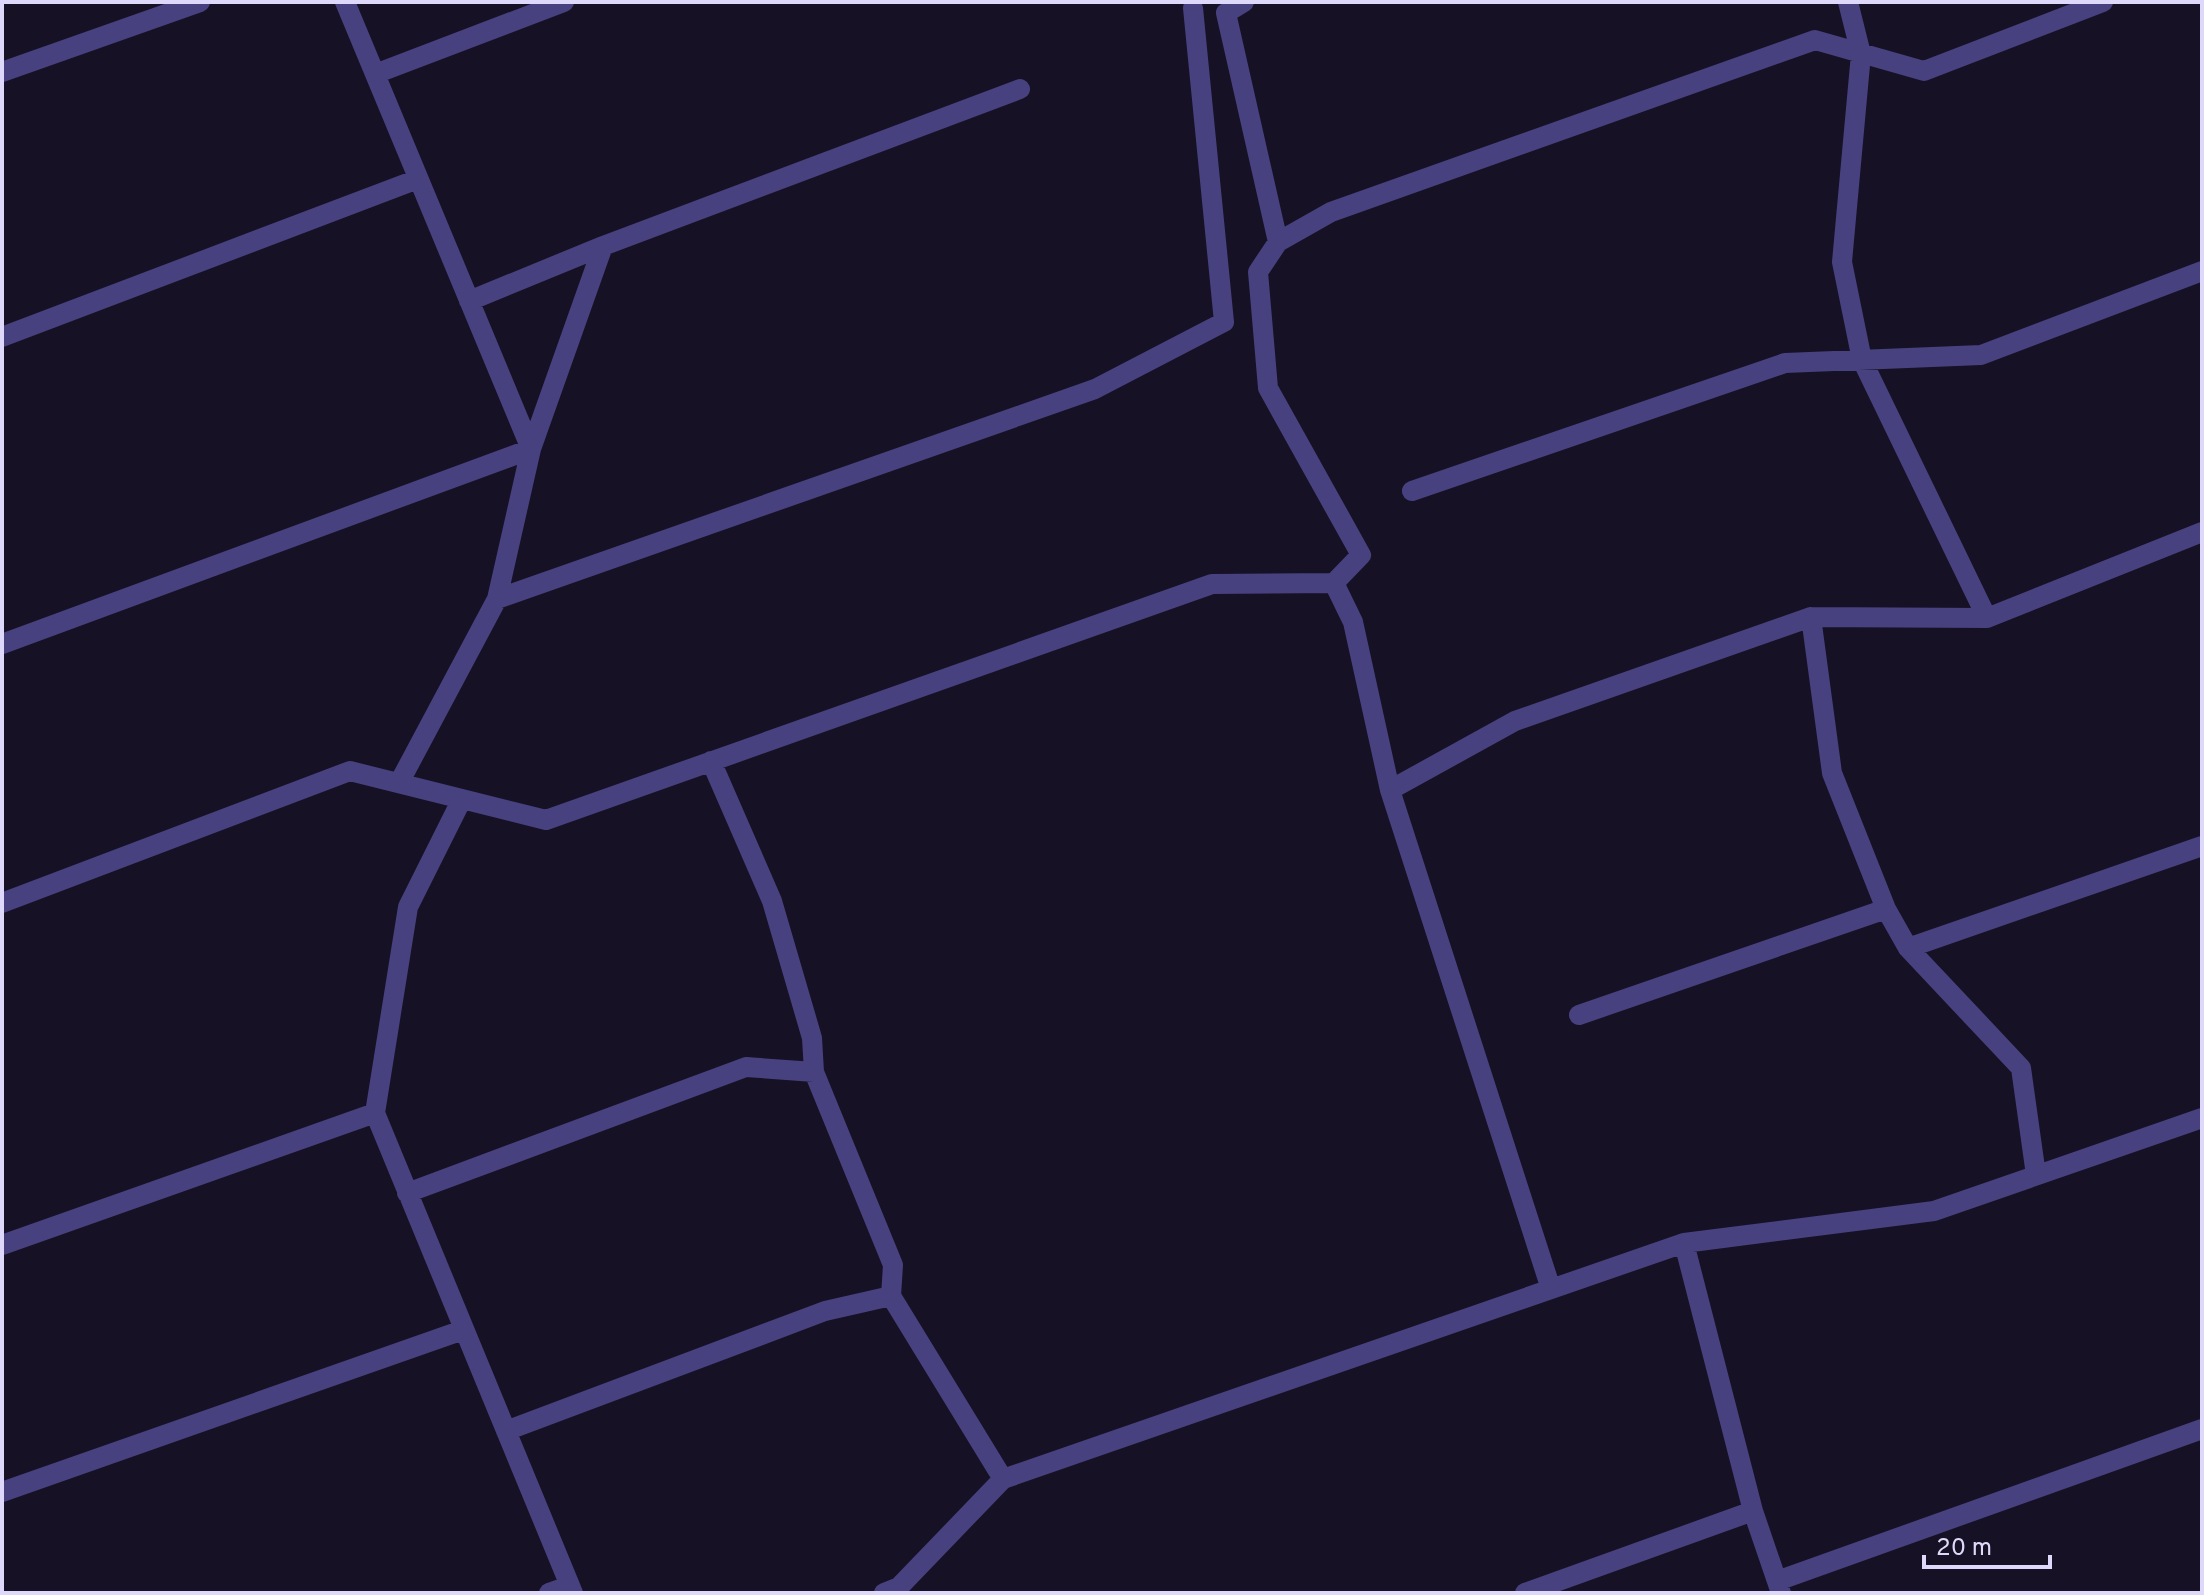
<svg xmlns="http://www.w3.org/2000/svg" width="2204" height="1595" font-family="Overpass,sans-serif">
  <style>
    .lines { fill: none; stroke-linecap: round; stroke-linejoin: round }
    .street { stroke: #47417f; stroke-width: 20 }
  </style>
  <rect width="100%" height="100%" fill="#161124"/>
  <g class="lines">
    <path class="street" d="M 1244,2 L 1226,13 L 1278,242
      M 1848,2 L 1861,54 L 1842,262 L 1862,360 L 1987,618
      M 2,72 L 200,2
      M 375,74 L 564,2
      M 469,301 L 603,246 L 1020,89
      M 2,337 L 418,179
      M 1412,491 L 1785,363 L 1981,355 L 2202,271
      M 497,599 L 1095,389 L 1224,322 L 1193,8
      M 1811,617 L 1832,773 L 1886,909 L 1908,948 L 2021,1068 L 2036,1175
      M 2,644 L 531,449 L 345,2
      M 711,761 L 772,901 L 812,1038 L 814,1072 L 893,1265 L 891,1296 L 1003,1479
      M 399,783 L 497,599 L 531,449 L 603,246
      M 1390,790 L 1515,721 L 1811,617 L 1987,618 L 2202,532
      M 462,799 L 408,907 L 375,1113 L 573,1593
      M 2,903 L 350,771 L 546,820 L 1212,584 L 1334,583
      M 1908,948 L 2202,846
      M 1579,1015 L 1886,909
      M 407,1193 L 746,1067 L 814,1072
      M 1684,1243 L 1753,1511 L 1781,1593
      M 2,1245 L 375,1113
      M 1551,1289 L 1390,790 L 1353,622 L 1334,583 L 1361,555 L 1268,388 L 1258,272 L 1278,242 L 1331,212 L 1815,40 L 1924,71 L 2103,2
      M 506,1431 L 825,1311 L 891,1296
      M 2,1492 L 463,1330
      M 1777,1581 L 2202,1429
      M 549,1593 L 569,1586
      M 884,1593 L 899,1587 L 1003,1479 L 1684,1243 L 1934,1211 L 2202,1118
      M 1525,1593 L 1753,1511"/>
  </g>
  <rect width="2204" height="1595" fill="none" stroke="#ded9fb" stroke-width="8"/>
  <path d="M1924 1555v12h126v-12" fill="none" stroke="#ded9fb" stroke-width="4"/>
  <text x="1936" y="1555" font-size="24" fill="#ded9fb" stroke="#161124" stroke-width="6" paint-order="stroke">20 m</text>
</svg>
